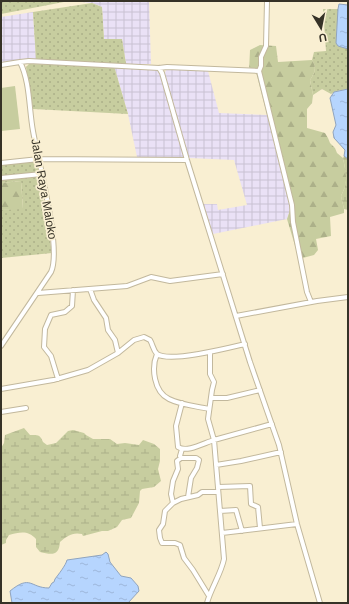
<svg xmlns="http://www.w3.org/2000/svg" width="349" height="604" font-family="Arial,sans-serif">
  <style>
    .industrial { fill: url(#industrial-grid) }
    .grass { fill: url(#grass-dots) }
    .forest { fill: url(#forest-firs) }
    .wetland { fill: url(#wetland-marsh) }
    .park { fill: #c7cd9f }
    .water { fill: url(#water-ripples); stroke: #90a4be }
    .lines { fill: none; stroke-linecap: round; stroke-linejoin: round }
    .minor-casing { stroke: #c2b89d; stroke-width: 6 }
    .minor { stroke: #fff; stroke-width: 4 }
    .labels { text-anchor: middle; stroke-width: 3.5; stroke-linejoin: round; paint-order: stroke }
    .street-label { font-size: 12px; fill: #363227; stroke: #f9efd2 }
  </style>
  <defs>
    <pattern id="industrial-grid" width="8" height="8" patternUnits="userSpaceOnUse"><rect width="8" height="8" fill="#eae1f6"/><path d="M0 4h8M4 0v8" fill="none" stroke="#c9c2d3"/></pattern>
    <pattern id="grass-dots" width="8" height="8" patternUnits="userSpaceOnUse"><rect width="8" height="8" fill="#c7cd9f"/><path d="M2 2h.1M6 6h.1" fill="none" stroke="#acb089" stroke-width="1.8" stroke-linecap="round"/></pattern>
    <pattern id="forest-firs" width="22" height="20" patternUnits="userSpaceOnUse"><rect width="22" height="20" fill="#c7cd9f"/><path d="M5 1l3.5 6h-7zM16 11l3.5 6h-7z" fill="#acb089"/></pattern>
    <pattern id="wetland-marsh" width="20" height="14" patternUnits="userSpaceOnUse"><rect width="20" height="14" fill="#c7cd9f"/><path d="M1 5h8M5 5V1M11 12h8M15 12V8" fill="none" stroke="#acb089"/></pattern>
    <pattern id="water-ripples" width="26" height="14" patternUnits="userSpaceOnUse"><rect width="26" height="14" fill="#b6d5fe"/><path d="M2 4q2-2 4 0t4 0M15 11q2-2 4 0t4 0" fill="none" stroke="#9db7da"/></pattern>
  </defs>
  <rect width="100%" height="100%" fill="#f9efd2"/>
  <path class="industrial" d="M 69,1 L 149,1 L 151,64 L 126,64 L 122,39 L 104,39 L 102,7 L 92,3 Z
    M 33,12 L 36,59 L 1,64 L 1,17 Z
    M 114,66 L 156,68 L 159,70 L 185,157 L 137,157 L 128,114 Z
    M 167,68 L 208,71 L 219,113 L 268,115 L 291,207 L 287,219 L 213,234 L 203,204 L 217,204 L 218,210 L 247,205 L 234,160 L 189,158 L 164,75 Z"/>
  <path class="grass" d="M 1,1 L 69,1 L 1,14 Z
    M 92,3 L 102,7 L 104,39 L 122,39 L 126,64 L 36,59 L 33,12 Z
    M 323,9 L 338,9 C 339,22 334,34 338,46 L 348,49 L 348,89 L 336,91 L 331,94 L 322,89 L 313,95 L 310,80 C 315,72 317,68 312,60 L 314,52 L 326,51 Z
    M 29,64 L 114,66 L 128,114 L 33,109 L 26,67 Z
    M 37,161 L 52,253 L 1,258 L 1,210 L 23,208 L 21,181 L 1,183 L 1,164 Z"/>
  <path class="forest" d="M 260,45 L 276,46 L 278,62 L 312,60 C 317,68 315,72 310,80 L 313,95 L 312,103 L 307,109 L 307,128 L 325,133 L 328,138 L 330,143 L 335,148 L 337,153 L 343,158 C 346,174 349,181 341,196 L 344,209 L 344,213 L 330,217 L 331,236 L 316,239 L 318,250 L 314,255 L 299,259 L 287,219 L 291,207 L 256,72 L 249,71 L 250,50 Z
    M 21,181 L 23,209 L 1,210 L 1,183 Z"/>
  <path class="wetland" d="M 344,156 L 348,159 L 348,210 L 344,209 L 341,196 C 349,181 346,174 343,158 Z
    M 24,428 L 30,435 C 37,435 40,434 43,442 L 47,445 L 56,443 L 68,431 L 73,430 L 84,433 L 86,435 L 93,439 L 110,439 L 117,444 L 125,443 L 139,445 L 143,440 L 154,444 L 160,449 L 160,461 L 158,469 L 161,481 L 154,487 L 142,489 L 140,491 L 139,503 L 131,518 L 122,520 L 117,527 L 108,531 L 102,531 L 83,536 L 82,534 C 72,532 67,536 60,542 C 59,556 52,555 40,552 L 36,547 L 36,539 C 28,530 20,532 9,535 L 6,540 L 6,543 L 1,545 L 1,448 L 4,443 L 5,435 Z"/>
  <path class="park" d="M 15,86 L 20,129 L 1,131 L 1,88 Z"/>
  <path class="water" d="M 339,4 L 348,5 L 348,49 L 338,46 L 336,43 L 338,9 Z
    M 348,89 L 348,159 L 344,156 L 345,150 L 334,138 L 333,132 L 336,125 L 330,98 L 334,92 Z
    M 106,552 L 108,554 L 110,562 L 121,576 L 131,578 L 138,586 L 139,591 L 128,603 L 12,603 L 10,591 C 31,574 30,588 49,588 L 52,583 L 54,582 L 55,579 C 58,575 66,565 67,560 L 102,555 Z"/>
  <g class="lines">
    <g class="minor-casing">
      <path id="minor" d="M 267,1 L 266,46 L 261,57 L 261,66 L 259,71 L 292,205 L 293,222 L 307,292 L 311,302
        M 20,62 L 29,61 L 159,68 L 167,67 L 259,71
        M 1,65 L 20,62 C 30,81 29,110 33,131 C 38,160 62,249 51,272 L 1,346
        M 159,68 L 162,73 L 187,160 L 250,362 L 279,445 L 297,524 L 320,603
        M 1,163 L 39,159 L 187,160
        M 1,178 L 42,174
        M 90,289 L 94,300 L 106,318 L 108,330 L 115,340 L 118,353
        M 38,293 L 127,286 L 151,277 L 170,281 L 223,274
        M 236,316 L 317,301 L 348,297
        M 157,354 C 151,368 154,392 169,399 C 181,405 196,406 209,409
        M 58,379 L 51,356 L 44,347 L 45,329 L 51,315 L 65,312 L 72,306 L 73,290
        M 1,389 L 53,380 L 88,370 L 118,353 L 134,340 L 144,337 L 150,340 C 153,345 153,350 157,354 C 170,363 228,348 245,344
        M 211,398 L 227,398 L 260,390
        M 182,403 L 176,426 L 178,447 C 187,453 204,443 214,440 L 208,419 L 212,390 L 214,382 L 210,374 L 210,352
        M 1,412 L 26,408
        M 182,449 L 180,456 L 181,458 L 196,458 L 199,460 L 197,468 L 191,478 L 188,497
        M 216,465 L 241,461 L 281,452
        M 218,487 L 250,486 L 251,504 L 258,507 L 260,528
        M 173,503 L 171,494 L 173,481 L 178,469 L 177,461 L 181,458
        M 220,511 L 236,510 L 242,531
        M 222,533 L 297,524
        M 209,596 L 193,570 L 184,558 L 180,545 L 175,543 L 162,543 L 160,538 L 159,530 L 163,524 L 165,511 L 173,503 L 181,499 L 198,495 L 202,492 L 218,492
        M 207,603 C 211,588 221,574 224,559 L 214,440 L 272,424"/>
    </g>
    <use href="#minor" class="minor"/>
  </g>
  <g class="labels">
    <g class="street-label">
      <text transform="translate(44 189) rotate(80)" y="4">Jalan Raya Maloko</text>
    </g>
  </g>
  <rect width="349" height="604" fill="none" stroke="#363227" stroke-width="4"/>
  <g transform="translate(321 28) rotate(170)" stroke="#f9efd2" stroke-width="3" paint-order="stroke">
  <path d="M0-3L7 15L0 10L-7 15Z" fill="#363227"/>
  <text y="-6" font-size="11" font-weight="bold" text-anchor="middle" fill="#363227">U</text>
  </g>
</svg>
